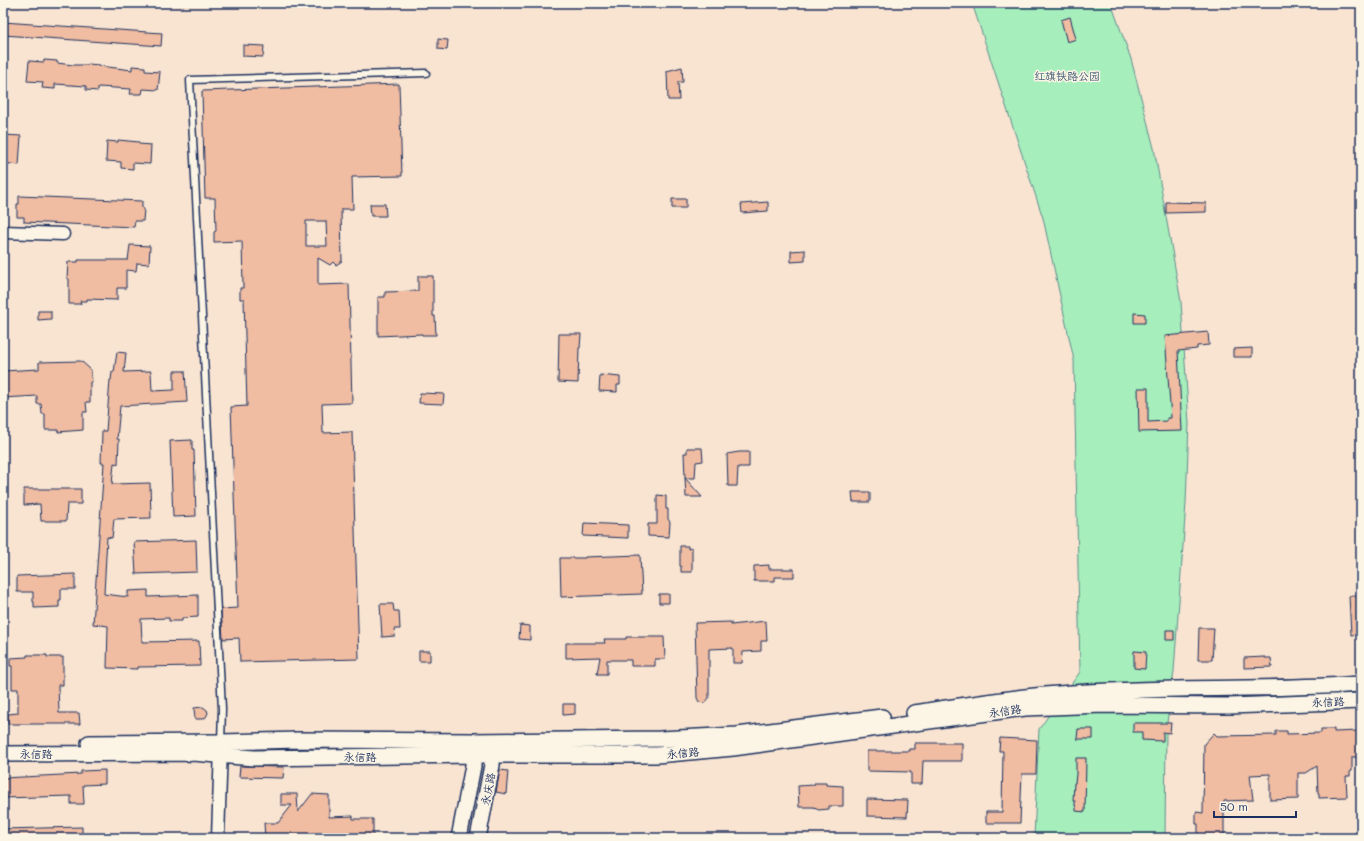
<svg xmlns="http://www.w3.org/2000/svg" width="1364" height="841" font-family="Mali,'LXGW WenKai TC',sans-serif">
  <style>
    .green { fill: #a6eebb; stroke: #608e8c }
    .building { fill: #f0bca2; stroke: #1b2f5e; fill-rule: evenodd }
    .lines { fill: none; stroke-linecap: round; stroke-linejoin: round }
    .service-casing { stroke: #1b2f5e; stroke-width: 9 }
    .minor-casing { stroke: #1b2f5e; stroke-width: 15 }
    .tertiary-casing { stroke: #1b2f5e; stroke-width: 18 }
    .service { stroke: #fcf5e5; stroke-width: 6 }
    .minor { stroke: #fcf5e5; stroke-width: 12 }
    .tertiary { stroke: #fcf5e5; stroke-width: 15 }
    .labels { text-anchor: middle; stroke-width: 3; stroke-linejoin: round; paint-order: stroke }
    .park-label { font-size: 11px; fill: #375571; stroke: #fcf5e5 }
    .street-label { font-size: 11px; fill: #1b2f5e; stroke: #fcf5e5 }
  </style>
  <rect width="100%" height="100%" fill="#f8e4d1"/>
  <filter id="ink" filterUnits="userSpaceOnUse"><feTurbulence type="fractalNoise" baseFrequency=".025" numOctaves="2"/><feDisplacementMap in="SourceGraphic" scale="8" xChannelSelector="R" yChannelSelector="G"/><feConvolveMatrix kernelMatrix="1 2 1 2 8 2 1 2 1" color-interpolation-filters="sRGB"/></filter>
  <g filter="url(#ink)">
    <path class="green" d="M 972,3 L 1111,3 L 1131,59 L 1154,148 L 1181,302 L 1189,423 L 1186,503 L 1174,671 L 1166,730 L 1165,838 L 1034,838 L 1039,729 L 1080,672 L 1074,360 L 1043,218 Z"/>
    <path class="building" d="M 1070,17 L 1076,39 L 1067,42 L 1061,20 Z
      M 3,22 L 162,33 L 161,46 L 3,35 Z
      M 438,39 L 448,40 L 447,50 L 438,49 Z
      M 243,45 L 264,46 L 263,57 L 243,56 Z
      M 44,60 L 57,61 L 57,63 L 73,65 L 88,65 L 88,64 L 100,65 L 100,66 L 132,70 L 132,66 L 145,67 L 145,71 L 160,72 L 158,90 L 143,89 L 142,94 L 130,94 L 131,89 L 98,87 L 98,91 L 86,90 L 86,86 L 55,84 L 55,89 L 42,88 L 43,82 L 27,81 L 29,61 L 44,62 Z
      M 682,67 L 683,82 L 678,82 L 679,100 L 668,100 L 667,71 Z
      M 399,84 L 402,176 L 352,177 L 353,209 L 341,209 L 342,261 L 336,265 L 333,262 L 330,265 L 318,258 L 318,285 L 349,284 L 352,403 L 322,404 L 323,433 L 352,432 L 359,659 L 240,662 L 239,638 L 223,639 L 221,609 L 238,608 L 231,407 L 247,406 L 244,299 L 240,299 L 240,288 L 243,288 L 242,241 L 214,242 L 214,232 L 216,231 L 215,198 L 205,198 L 202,91 ZM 306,221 L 326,221 L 327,246 L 306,246 Z
      M 3,135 L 21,136 L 19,165 L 3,163 Z
      M 118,140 L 139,142 L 139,144 L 151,145 L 150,164 L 133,163 L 133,169 L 121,168 L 121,162 L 106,161 L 107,141 L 118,142 Z
      M 19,196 L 142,201 L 142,208 L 144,209 L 143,221 L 135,221 L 134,227 L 24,222 L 24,217 L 17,217 L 17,204 L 19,204 Z
      M 672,199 L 686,199 L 686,208 L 672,208 Z
      M 768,202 L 768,211 L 742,213 L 741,204 Z
      M 1166,202 L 1206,203 L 1206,212 L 1166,213 Z
      M 370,204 L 385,204 L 386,216 L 371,216 Z
      M 130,245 L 150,246 L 149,264 L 137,263 L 136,271 L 126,270 L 126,288 L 117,288 L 117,300 L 87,299 L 87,301 L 80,301 L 81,304 L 69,304 L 69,279 L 67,279 L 68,262 L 78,262 L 78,260 L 128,260 Z
      M 805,250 L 805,261 L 791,262 L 791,251 Z
      M 418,276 L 433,276 L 433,316 L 435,316 L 436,335 L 422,335 L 422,334 L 378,336 L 378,297 L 385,297 L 385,292 L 418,291 Z
      M 38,311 L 51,311 L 51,319 L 38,320 Z
      M 1134,313 L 1145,314 L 1145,323 L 1134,323 Z
      M 1208,332 L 1209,345 L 1197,346 L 1197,349 L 1178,351 L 1182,431 L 1139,432 L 1138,388 L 1148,388 L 1148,422 L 1167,421 L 1167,418 L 1171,418 L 1165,336 Z
      M 559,334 L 581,334 L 580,348 L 579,348 L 578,383 L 558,382 Z
      M 1252,348 L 1252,357 L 1233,357 L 1233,349 Z
      M 117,352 L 126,353 L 124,372 L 151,371 L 152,391 L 174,390 L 174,371 L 185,371 L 187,402 L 120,406 L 117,439 L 119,439 L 118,464 L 114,463 L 112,484 L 150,483 L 151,518 L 114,519 L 112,538 L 107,537 L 104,594 L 128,597 L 128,591 L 148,590 L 148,597 L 198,595 L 198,617 L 182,618 L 182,621 L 169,621 L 169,618 L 141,619 L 142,642 L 199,641 L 200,666 L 138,667 L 138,669 L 107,668 L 108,626 L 93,624 L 104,463 L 101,463 L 102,431 L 106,431 L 110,380 L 111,380 L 112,372 L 114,372 Z
      M 81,361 L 91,370 L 92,382 L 90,382 L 90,402 L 86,402 L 87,412 L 83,412 L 83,430 L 58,432 L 58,430 L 45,430 L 45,414 L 42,414 L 41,404 L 37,404 L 37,396 L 3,398 L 3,371 L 39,369 L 39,362 Z
      M 600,375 L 620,377 L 620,385 L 617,385 L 617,392 L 599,391 Z
      M 420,393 L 444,394 L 443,404 L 419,403 Z
      M 192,440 L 192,450 L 194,450 L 196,516 L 173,517 L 170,441 Z
      M 687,448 L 702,448 L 703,461 L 696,462 L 695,478 L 685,478 L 684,453 L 687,453 Z
      M 739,452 L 749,452 L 749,467 L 738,467 L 737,486 L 728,486 L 727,454 Z
      M 685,478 L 702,497 L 686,497 Z
      M 24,489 L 81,489 L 81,504 L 67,504 L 66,521 L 41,521 L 40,504 L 24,505 Z
      M 852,492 L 870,492 L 870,502 L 853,502 Z
      M 657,495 L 666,496 L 666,509 L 668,509 L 668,519 L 670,522 L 669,537 L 648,536 L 648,524 L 657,524 Z
      M 584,523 L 628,525 L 628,538 L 583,536 Z
      M 196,540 L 197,572 L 136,574 L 134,542 Z
      M 680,546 L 688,546 L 688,549 L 692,548 L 692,572 L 681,572 L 681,566 L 680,566 Z
      M 640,555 L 642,594 L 561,597 L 560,558 L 585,558 L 585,557 Z
      M 769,565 L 769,569 L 794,569 L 794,577 L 775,577 L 775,581 L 754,581 L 754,566 Z
      M 75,574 L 75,589 L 61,589 L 61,600 L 59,600 L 59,607 L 34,608 L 34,602 L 33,602 L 33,592 L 17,592 L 17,576 Z
      M 659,594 L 669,594 L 669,603 L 659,603 Z
      M 1349,596 L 1359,596 L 1361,634 L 1351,635 Z
      M 380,604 L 393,604 L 394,611 L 399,611 L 400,629 L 394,629 L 395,636 L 382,637 Z
      M 766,621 L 767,641 L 761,641 L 761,651 L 743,652 L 742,663 L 733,663 L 733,648 L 709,649 L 709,698 L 705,703 L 699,702 L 697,698 L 695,623 L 731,622 L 731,625 Z
      M 520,625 L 530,626 L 530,640 L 519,639 Z
      M 1199,628 L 1214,628 L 1212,660 L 1198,660 Z
      M 1166,630 L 1174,630 L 1174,640 L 1166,640 Z
      M 626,637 L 664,637 L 665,659 L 655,659 L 655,666 L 631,666 L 631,660 L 607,660 L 607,674 L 597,674 L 600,657 L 566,658 L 566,643 L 605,643 L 604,639 L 626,639 Z
      M 419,651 L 430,651 L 430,661 L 419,661 Z
      M 1134,651 L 1146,652 L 1145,669 L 1134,668 Z
      M 27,655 L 47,655 L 47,657 L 63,657 L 63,685 L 58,685 L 59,713 L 79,713 L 80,724 L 8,724 L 8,714 L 18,713 L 18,689 L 12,689 L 12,666 L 10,666 L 10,658 L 27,657 Z
      M 1265,657 L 1265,658 L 1271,658 L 1272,667 L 1244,668 L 1244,658 Z
      M 563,704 L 575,704 L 575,714 L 563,715 Z
      M 203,707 L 207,710 L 208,713 L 206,717 L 203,719 L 195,719 L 194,708 Z
      M 1133,723 L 1171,723 L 1170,733 L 1163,732 L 1163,741 L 1142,740 L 1142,732 L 1133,732 Z
      M 1078,729 L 1093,729 L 1093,739 L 1077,739 Z
      M 1321,729 L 1334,729 L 1334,732 L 1359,731 L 1360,757 L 1352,757 L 1352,771 L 1350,772 L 1350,776 L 1346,776 L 1347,797 L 1319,798 L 1319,793 L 1318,793 L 1317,766 L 1306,773 L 1298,773 L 1298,799 L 1270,800 L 1270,774 L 1250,775 L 1253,800 L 1224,801 L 1224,838 L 1198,838 L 1198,824 L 1196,824 L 1196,812 L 1203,813 L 1204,744 L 1214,733 L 1217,736 L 1276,735 L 1276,731 L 1287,731 L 1287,734 L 1321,733 Z
      M 1000,738 L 1037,740 L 1036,774 L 1022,774 L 1020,823 L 986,823 L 986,812 L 1002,812 L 1003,751 L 999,751 Z
      M 915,743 L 962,743 L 962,761 L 923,761 L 922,784 L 911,784 L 911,772 L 867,771 L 867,751 L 909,751 L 909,749 L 915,749 Z
      M 1076,758 L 1086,758 L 1085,812 L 1076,811 L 1076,806 L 1075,806 L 1075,801 L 1073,801 L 1074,783 L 1075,783 L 1076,774 Z
      M 240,766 L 284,767 L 283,778 L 239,777 Z
      M 105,770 L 105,784 L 83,785 L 84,804 L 71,804 L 71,796 L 3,798 L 3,778 L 81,774 L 81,771 Z
      M 500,770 L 508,771 L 506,794 L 496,792 Z
      M 814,783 L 826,783 L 826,785 L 843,786 L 843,806 L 829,806 L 829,809 L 818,810 L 817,808 L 813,807 L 799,807 L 798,786 L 814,785 Z
      M 281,794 L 297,794 L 298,812 L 312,794 L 329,795 L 329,817 L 353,816 L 353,819 L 373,819 L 373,838 L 265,838 L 264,823 L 278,823 L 292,805 L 281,805 Z
      M 867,799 L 908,800 L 907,817 L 867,816 Z
      M 82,827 L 82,838 L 3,838 L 3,829 Z"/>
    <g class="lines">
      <g class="service-casing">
        <path id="service" d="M 221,742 L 222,709 L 190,80 L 426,73"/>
      </g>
      <g class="minor-casing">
        <path id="minor" d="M 3,232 L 63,234
          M 218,838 L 221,747"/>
      </g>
      <g class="tertiary-casing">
        <path id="tertiary" d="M 914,713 C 961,706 1009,697 1058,694 C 1159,686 1260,691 1361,684
          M 89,743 L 221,742 L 299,740 L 473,741 L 660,739 L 737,735 L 882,717
          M 3,754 L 193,753 L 254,758 L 473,755 L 657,755 L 733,748 L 1025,708 L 1103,705 L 1229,706 L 1361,701
          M 459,838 L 473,766 L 473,746
          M 478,838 L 492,765 L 493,746"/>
      </g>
      <use href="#service" class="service"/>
      <use href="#minor" class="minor"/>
      <use href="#tertiary" class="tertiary"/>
    </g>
  </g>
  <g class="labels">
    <g class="park-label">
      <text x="1067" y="80">红旗铁路公园</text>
    </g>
    <g class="street-label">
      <text transform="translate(1328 702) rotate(-2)" y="4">永信路</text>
      <text transform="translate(1005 711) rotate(-8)" y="4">永信路</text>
      <text transform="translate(683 753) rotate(-5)" y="4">永信路</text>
      <text x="36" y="758">永信路</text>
      <text x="360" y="761">永信路</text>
      <text transform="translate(488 789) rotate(-79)" y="4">永庆路</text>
    </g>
  </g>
  <rect width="1364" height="841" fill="none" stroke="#fcf5e5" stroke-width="16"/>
  <rect x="8" y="8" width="1348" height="825" fill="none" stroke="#1b2f5e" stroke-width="1.5" filter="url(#ink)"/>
  <path d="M1214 811v6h82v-6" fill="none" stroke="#1b2f5e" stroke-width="2"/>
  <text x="1220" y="811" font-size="12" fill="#1b2f5e" stroke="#fcf5e5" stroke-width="3" paint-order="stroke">50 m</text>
</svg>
